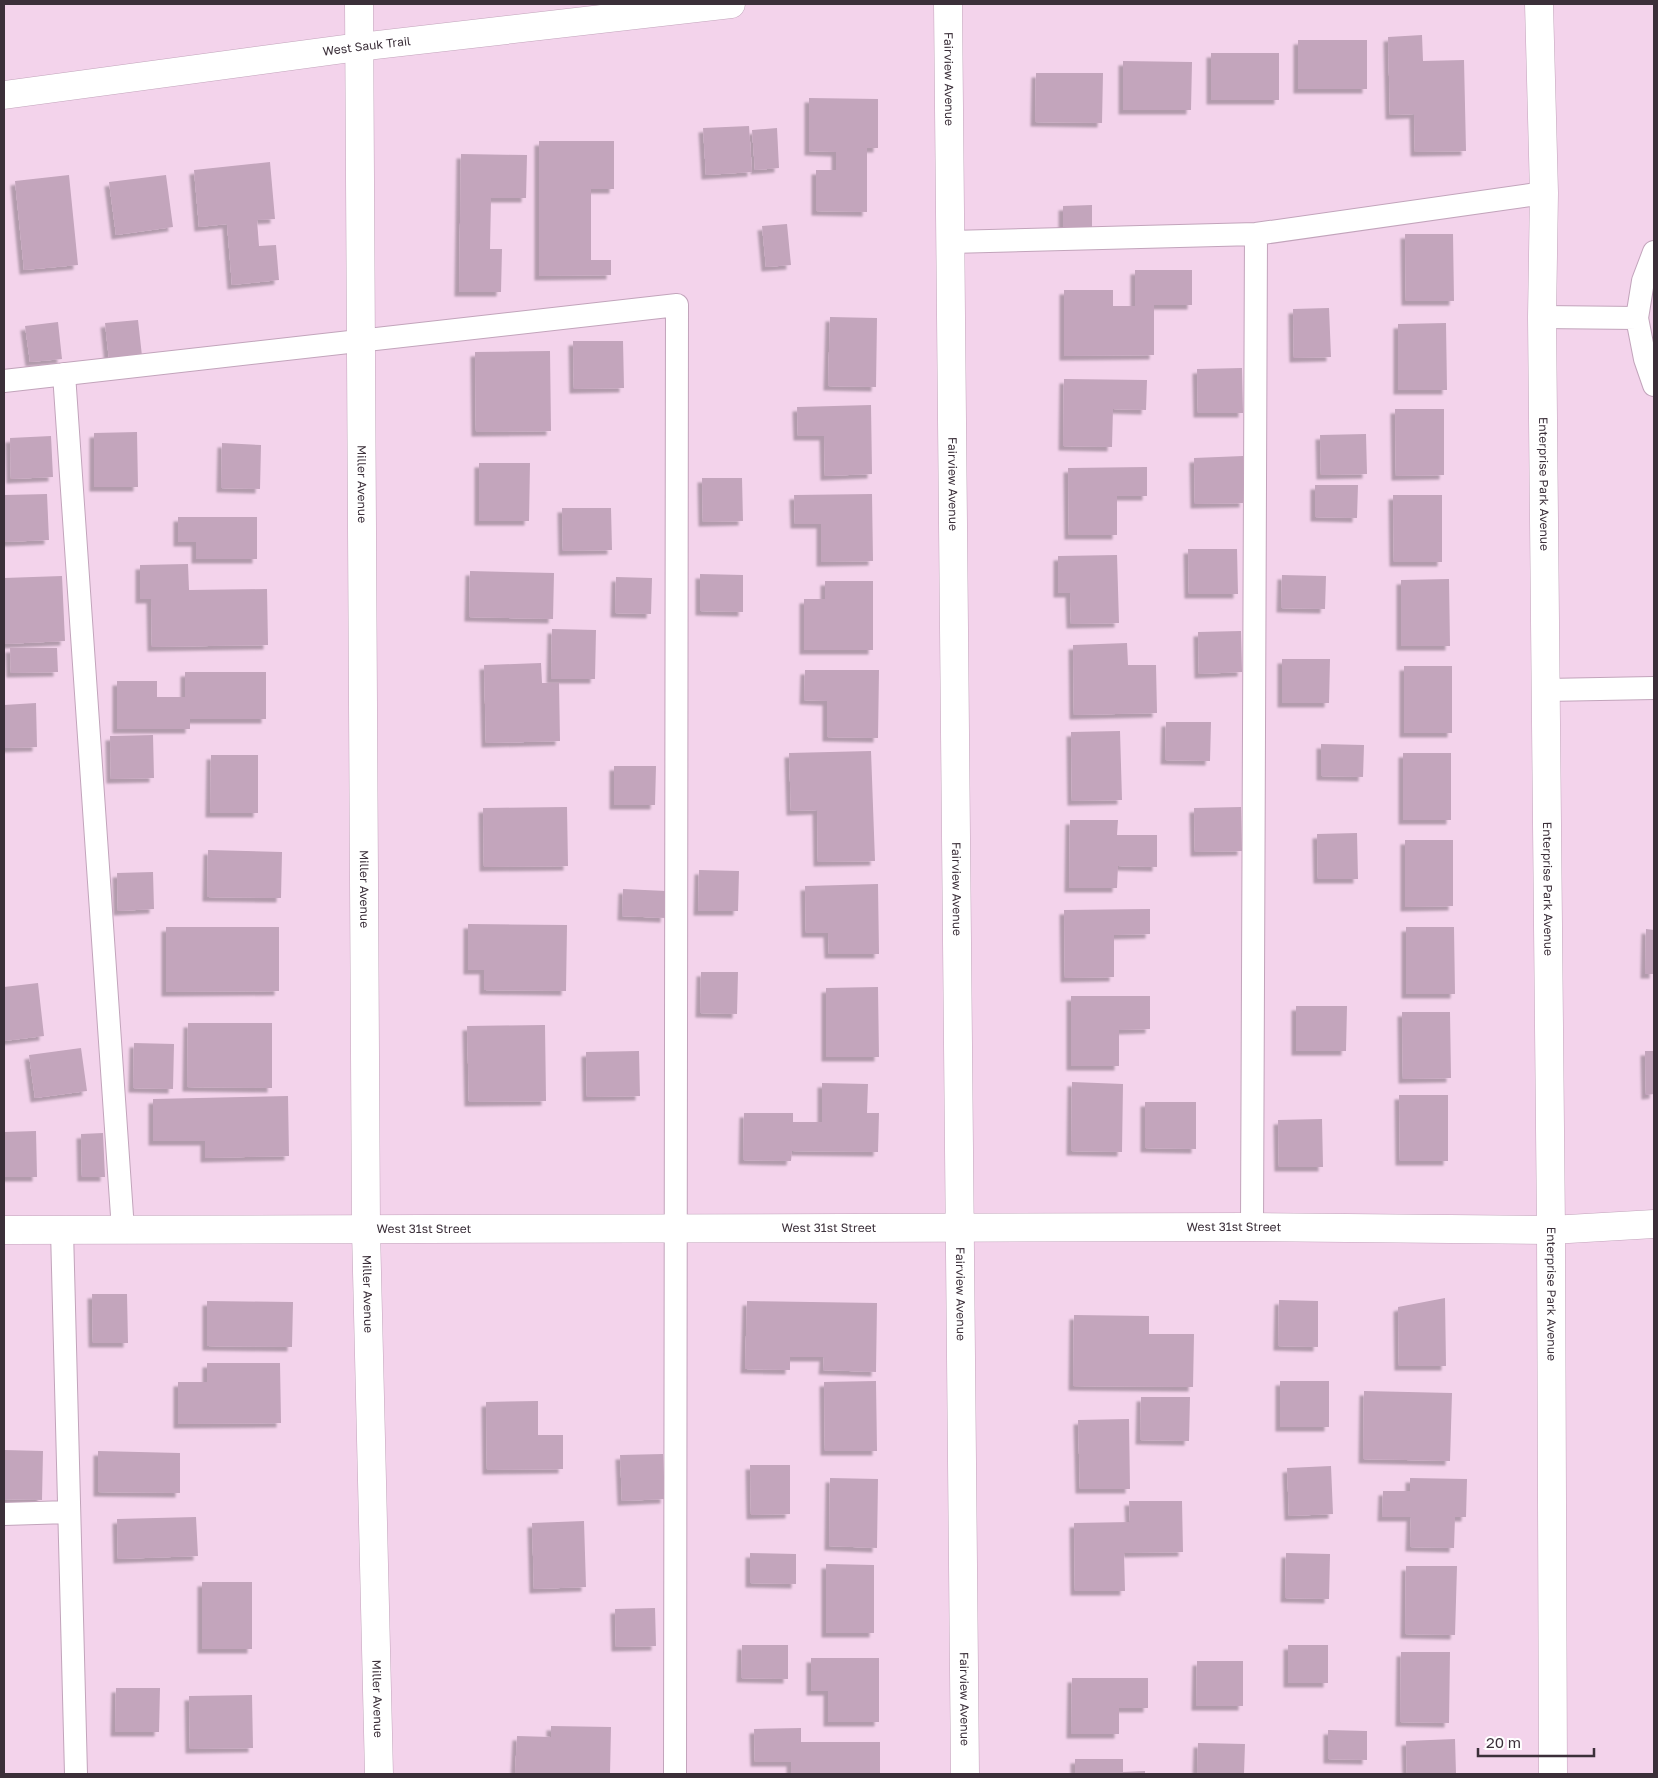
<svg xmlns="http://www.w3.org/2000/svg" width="1658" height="1778" font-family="'Golos Text',sans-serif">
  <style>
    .building { fill: #c3a5bc; filter: url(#shadow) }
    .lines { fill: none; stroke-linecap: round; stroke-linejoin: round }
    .service-casing { stroke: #c2a4bb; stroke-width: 24 }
    .minor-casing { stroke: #c2a4bb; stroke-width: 29 }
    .secondary-casing { stroke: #c2a4bb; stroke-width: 29 }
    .service { stroke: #fff; stroke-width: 22 }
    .minor { stroke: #fff; stroke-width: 28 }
    .secondary { stroke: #fff; stroke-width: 28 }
    .labels { text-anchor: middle; stroke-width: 4.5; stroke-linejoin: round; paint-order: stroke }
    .street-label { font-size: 12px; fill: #3b2f39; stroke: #fff }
  </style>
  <defs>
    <filter id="shadow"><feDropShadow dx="-4.5" dy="4.5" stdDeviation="1" flood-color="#0004"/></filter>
  </defs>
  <rect width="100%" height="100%" fill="#f3d3eb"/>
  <path class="building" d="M 1422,35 L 1423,61 L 1464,60 L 1466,151 L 1415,152 L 1414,114 L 1390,115 L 1388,37 Z
    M 1298,40 L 1367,40 L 1367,89 L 1298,89 Z
    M 1211,53 L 1279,53 L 1279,100 L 1211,100 Z
    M 1123,61 L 1192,62 L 1191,110 L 1123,110 Z
    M 1036,73 L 1103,73 L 1102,123 L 1035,122 Z
    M 809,98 L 878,99 L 878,148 L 867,148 L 867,212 L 816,211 L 816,170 L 836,170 L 836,152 L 809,151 Z
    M 749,126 L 752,172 L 706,175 L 703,128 Z
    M 777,128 L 779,168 L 755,170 L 752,130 Z
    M 539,141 L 614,141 L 614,189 L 591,189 L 591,260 L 611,260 L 611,275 L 539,276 Z
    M 461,154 L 527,155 L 526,198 L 491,198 L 490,249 L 502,249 L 501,292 L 459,292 Z
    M 270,162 L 275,219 L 257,220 L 259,246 L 276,245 L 279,280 L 232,285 L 227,224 L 199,227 L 194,170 Z
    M 69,175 L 78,265 L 24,270 L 15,181 Z
    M 166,175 L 173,227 L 116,235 L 109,182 Z
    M 1092,205 L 1092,233 L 1063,233 L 1063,206 Z
    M 787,224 L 791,265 L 766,267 L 762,226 Z
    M 1405,234 L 1453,234 L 1454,301 L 1406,301 Z
    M 1135,270 L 1192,270 L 1192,305 L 1154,305 L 1154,355 L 1064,356 L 1064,290 L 1113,290 L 1113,306 L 1135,306 Z
    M 1329,308 L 1331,357 L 1294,358 L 1293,309 Z
    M 830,317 L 877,318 L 876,387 L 828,386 Z
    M 138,320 L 142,356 L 109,360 L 105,323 Z
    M 58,322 L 62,359 L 30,362 L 25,326 Z
    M 1446,323 L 1447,390 L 1398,390 L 1398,324 Z
    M 573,341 L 623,341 L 624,388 L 574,389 Z
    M 550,351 L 551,431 L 476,432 L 475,352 Z
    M 1242,368 L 1243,413 L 1198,413 L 1197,369 Z
    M 1064,379 L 1147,380 L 1146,410 L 1113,409 L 1112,447 L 1063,446 Z
    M 871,405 L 872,474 L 825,476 L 824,436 L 798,436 L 797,407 Z
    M 1395,409 L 1444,409 L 1444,475 L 1396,476 Z
    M 137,432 L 138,487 L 94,487 L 94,433 Z
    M 1366,434 L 1367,474 L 1321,475 L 1320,435 Z
    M 51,436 L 53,477 L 11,479 L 10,438 Z
    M 222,443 L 261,445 L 260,489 L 221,488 Z
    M 1243,456 L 1244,503 L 1195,504 L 1194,458 Z
    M 479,463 L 530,463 L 529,521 L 479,521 Z
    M 1147,467 L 1147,496 L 1117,496 L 1117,535 L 1069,535 L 1068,468 Z
    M 702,478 L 742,478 L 743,521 L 703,522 Z
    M 1315,485 L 1358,485 L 1357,518 L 1315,517 Z
    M 47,494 L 49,540 L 4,542 L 4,495 Z
    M 872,494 L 873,561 L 821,562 L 821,524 L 795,524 L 794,495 Z
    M 1393,495 L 1442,495 L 1442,562 L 1394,562 Z
    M 562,508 L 611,508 L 612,550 L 563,551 Z
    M 178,517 L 257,517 L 257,559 L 196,559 L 196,542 L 178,542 Z
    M 1188,549 L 1237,549 L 1238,594 L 1189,594 Z
    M 1117,555 L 1119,623 L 1071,624 L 1070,593 L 1058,593 L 1058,556 Z
    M 188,564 L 189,590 L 267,589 L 268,645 L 152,647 L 151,599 L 140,599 L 140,565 Z
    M 470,571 L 554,573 L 553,619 L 469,617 Z
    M 700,574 L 743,575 L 743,612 L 700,611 Z
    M 1282,575 L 1326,576 L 1325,609 L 1281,608 Z
    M 62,576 L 65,641 L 4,644 L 4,578 Z
    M 616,577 L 652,578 L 651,614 L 615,613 Z
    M 1449,579 L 1450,646 L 1401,646 L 1401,580 Z
    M 825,581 L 873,581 L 873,650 L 804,650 L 804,599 L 825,599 Z
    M 552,629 L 596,630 L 595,679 L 551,679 Z
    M 1241,631 L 1242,672 L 1199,674 L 1198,632 Z
    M 1127,643 L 1128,665 L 1156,665 L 1157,713 L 1074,715 L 1073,645 Z
    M 10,648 L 57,648 L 58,672 L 11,673 Z
    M 1282,659 L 1330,659 L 1329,703 L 1282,703 Z
    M 541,663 L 542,683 L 559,683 L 560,741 L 486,743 L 484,665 Z
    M 1404,666 L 1452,666 L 1452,733 L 1404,733 Z
    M 805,670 L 879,670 L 878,738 L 827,737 L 827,701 L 804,700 Z
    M 185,672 L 266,672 L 266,719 L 190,719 L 190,729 L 117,729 L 117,681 L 157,681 L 157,697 L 185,697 Z
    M 36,703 L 37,747 L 4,748 L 4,705 Z
    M 1166,722 L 1211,722 L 1210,761 L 1165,760 Z
    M 1120,731 L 1122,800 L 1072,801 L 1071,732 Z
    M 153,735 L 154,778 L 111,779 L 110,736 Z
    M 1321,744 L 1364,745 L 1363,777 L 1321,776 Z
    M 871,751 L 875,861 L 818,862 L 817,810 L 791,811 L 789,753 Z
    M 1403,753 L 1451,753 L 1451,820 L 1403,820 Z
    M 211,755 L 258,755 L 258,813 L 210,813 Z
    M 614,766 L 656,766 L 655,805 L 614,805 Z
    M 567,807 L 568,866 L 484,867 L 483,808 Z
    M 1241,807 L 1242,851 L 1195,852 L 1194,808 Z
    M 1070,820 L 1118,820 L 1117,835 L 1157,835 L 1157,867 L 1118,866 L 1117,888 L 1069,888 Z
    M 1357,833 L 1358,879 L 1318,879 L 1317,834 Z
    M 1405,840 L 1453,840 L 1453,906 L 1405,907 Z
    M 208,850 L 282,852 L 281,898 L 207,897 Z
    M 699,870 L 739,871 L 738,911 L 698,911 Z
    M 153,872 L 154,909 L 118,911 L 117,873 Z
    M 878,884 L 879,954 L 829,954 L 828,933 L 806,933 L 805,886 Z
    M 623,889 L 666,891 L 665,918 L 622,916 Z
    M 1150,909 L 1150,934 L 1114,935 L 1114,977 L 1065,978 L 1064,910 Z
    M 468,924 L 567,925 L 566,991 L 484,990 L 484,970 L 468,970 Z
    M 166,927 L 279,927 L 279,991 L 166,992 Z
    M 1406,927 L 1454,927 L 1455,994 L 1406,994 Z
    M 1646,929 L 1654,930 L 1654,974 L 1645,974 Z
    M 701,972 L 738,972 L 737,1014 L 700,1013 Z
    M 38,983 L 44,1036 L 4,1041 L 4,987 Z
    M 878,987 L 879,1057 L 826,1057 L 826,988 Z
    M 1071,996 L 1150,996 L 1150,1029 L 1119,1030 L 1119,1066 L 1071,1066 Z
    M 1296,1006 L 1347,1006 L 1346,1051 L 1296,1051 Z
    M 1402,1012 L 1450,1012 L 1451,1078 L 1403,1079 Z
    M 188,1023 L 272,1023 L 272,1088 L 187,1087 Z
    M 545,1025 L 546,1101 L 469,1102 L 467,1026 Z
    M 134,1043 L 174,1044 L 173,1089 L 133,1088 Z
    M 81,1048 L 87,1091 L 35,1098 L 29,1055 Z
    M 639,1051 L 640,1096 L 587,1097 L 586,1052 Z
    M 1645,1051 L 1654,1051 L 1654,1094 L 1646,1095 Z
    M 1072,1082 L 1123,1084 L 1122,1152 L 1071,1151 Z
    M 822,1083 L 868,1084 L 867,1113 L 879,1113 L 878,1152 L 792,1151 L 791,1161 L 743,1160 L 744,1113 L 793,1113 L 793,1122 L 822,1122 Z
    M 1399,1095 L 1448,1095 L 1448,1161 L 1400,1161 Z
    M 288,1096 L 289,1156 L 205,1158 L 205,1141 L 153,1141 L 153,1099 Z
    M 1145,1102 L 1196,1102 L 1196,1149 L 1145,1148 Z
    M 1322,1119 L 1323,1167 L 1279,1167 L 1278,1120 Z
    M 36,1131 L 37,1177 L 4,1177 L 4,1132 Z
    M 103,1133 L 105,1177 L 82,1177 L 81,1134 Z
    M 92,1294 L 127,1294 L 128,1343 L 93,1343 Z
    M 1445,1298 L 1446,1366 L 1399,1366 L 1398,1307 Z
    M 1279,1300 L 1318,1301 L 1318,1347 L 1278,1346 Z
    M 207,1301 L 293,1302 L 292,1347 L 207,1346 Z
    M 747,1301 L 877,1303 L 876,1372 L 823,1370 L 824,1357 L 790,1357 L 790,1370 L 745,1369 Z
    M 1074,1315 L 1149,1316 L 1149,1334 L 1194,1334 L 1193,1387 L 1073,1386 Z
    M 207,1363 L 280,1363 L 281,1423 L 178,1424 L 178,1382 L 207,1382 Z
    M 876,1381 L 877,1451 L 825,1451 L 824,1382 Z
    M 1280,1381 L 1329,1381 L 1329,1427 L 1280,1427 Z
    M 1364,1391 L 1452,1393 L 1450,1461 L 1363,1459 Z
    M 1141,1397 L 1190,1397 L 1189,1441 L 1140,1440 Z
    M 538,1401 L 538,1435 L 563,1435 L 563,1469 L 487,1470 L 486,1402 Z
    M 1129,1419 L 1130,1489 L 1080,1489 L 1078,1420 Z
    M 4,1450 L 43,1451 L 42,1500 L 4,1499 Z
    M 98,1451 L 180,1453 L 180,1493 L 98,1492 Z
    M 663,1454 L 665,1499 L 622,1501 L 620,1455 Z
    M 750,1465 L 790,1465 L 790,1514 L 751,1515 Z
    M 1331,1466 L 1333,1514 L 1289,1516 L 1287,1468 Z
    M 830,1478 L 878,1479 L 877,1548 L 829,1546 Z
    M 1410,1478 L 1467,1479 L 1466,1517 L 1455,1517 L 1454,1548 L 1410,1547 L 1411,1517 L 1382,1517 L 1383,1491 L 1410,1491 Z
    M 1129,1501 L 1182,1501 L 1183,1552 L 1124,1553 L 1125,1591 L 1075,1591 L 1074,1523 L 1130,1522 Z
    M 196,1517 L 198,1556 L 118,1559 L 117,1519 Z
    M 584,1521 L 586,1587 L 534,1589 L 532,1523 Z
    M 750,1553 L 796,1554 L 796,1584 L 750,1583 Z
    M 1286,1553 L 1330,1554 L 1329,1599 L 1285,1598 Z
    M 826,1564 L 874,1565 L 874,1633 L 826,1633 Z
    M 1406,1566 L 1457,1566 L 1455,1635 L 1405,1634 Z
    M 202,1582 L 252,1582 L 252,1649 L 202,1649 Z
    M 655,1608 L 656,1646 L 616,1647 L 615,1609 Z
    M 742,1645 L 788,1645 L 788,1679 L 741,1678 Z
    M 1288,1645 L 1328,1645 L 1328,1683 L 1288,1683 Z
    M 1401,1652 L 1450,1652 L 1449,1723 L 1400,1722 Z
    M 811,1658 L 879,1658 L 879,1722 L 828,1722 L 828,1691 L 811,1691 Z
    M 1197,1661 L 1243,1661 L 1243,1706 L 1196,1706 Z
    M 1072,1678 L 1148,1678 L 1148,1708 L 1119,1708 L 1119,1734 L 1071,1734 Z
    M 116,1688 L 160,1688 L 159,1732 L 115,1732 Z
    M 252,1695 L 253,1748 L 190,1749 L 189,1696 Z
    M 551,1726 L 611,1727 L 610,1774 L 515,1774 L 517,1736 L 551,1737 Z
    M 801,1728 L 801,1742 L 880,1742 L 880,1774 L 791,1774 L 791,1762 L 755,1762 L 754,1729 Z
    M 1328,1730 L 1367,1731 L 1367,1760 L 1328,1759 Z
    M 1455,1739 L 1456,1774 L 1407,1774 L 1406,1741 Z
    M 1198,1743 L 1245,1744 L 1244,1774 L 1197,1774 Z
    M 1075,1759 L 1123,1759 L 1123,1772 L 1145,1771 L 1145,1774 L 1075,1774 Z"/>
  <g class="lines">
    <g class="service-casing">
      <path id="service" d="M 951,242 L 1256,234 L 1544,193
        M 1542,317 L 1637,318 L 1645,359 L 1654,385
        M 1637,318 L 1643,281 L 1654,252
        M 64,374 L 123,1230
        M 4,381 L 677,305 L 675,1774
        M 1546,690 L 1654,688
        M 1252,1227 L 1256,234
        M 62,1230 L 76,1774
        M 4,1514 L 69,1512"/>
    </g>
    <g class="minor-casing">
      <g id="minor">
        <path id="s1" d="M 359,4 L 366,1230 L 379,1774"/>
        <path id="s2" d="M 948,4 L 965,1774"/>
        <path id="s3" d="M 1539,4 L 1544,193 L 1542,317 L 1551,1230 L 1553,1774"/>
        <path id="s4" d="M 4,1230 L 1252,1227 L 1551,1230 L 1654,1224"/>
      </g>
    </g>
    <g class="secondary-casing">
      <g id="secondary">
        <path id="s5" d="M 4,95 L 359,47 L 731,4"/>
      </g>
    </g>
    <use href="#service" class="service"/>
    <use href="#minor" class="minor"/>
    <use href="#secondary" class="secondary"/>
  </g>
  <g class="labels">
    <g class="street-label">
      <text dy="4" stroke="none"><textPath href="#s5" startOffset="366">West Sauk Trail</textPath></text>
      <text dy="4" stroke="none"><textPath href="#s2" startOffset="75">Fairview Avenue</textPath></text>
      <text dy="4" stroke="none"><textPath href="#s1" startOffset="480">Miller Avenue</textPath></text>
      <text dy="4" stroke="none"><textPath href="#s2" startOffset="480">Fairview Avenue</textPath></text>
      <text dy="4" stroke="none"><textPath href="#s3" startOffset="480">Enterprise Park Avenue</textPath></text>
      <text dy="4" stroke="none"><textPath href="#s1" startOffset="885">Miller Avenue</textPath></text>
      <text dy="4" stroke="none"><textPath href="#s2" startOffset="885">Fairview Avenue</textPath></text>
      <text dy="4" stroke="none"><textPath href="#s3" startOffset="885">Enterprise Park Avenue</textPath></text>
      <text dy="4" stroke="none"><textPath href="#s4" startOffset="1230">West 31st Street</textPath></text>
      <text dy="4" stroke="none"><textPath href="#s4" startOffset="825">West 31st Street</textPath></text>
      <text dy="4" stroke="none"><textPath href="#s4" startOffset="420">West 31st Street</textPath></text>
      <text dy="4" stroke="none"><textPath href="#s1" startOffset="1290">Miller Avenue</textPath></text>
      <text dy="4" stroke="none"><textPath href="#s2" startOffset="1290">Fairview Avenue</textPath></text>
      <text dy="4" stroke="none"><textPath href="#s3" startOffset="1290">Enterprise Park Avenue</textPath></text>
      <text dy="4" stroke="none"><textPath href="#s1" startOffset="1695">Miller Avenue</textPath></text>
      <text dy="4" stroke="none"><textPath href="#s2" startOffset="1695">Fairview Avenue</textPath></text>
    </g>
  </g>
  <rect width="1658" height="1778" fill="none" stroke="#3b2f39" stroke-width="10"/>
  <path d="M1478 1748v8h116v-8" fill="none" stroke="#3b2f39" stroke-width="2.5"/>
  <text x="1486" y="1748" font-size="15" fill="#3b2f39" stroke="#ffffff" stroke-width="4" paint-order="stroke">20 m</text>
</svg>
